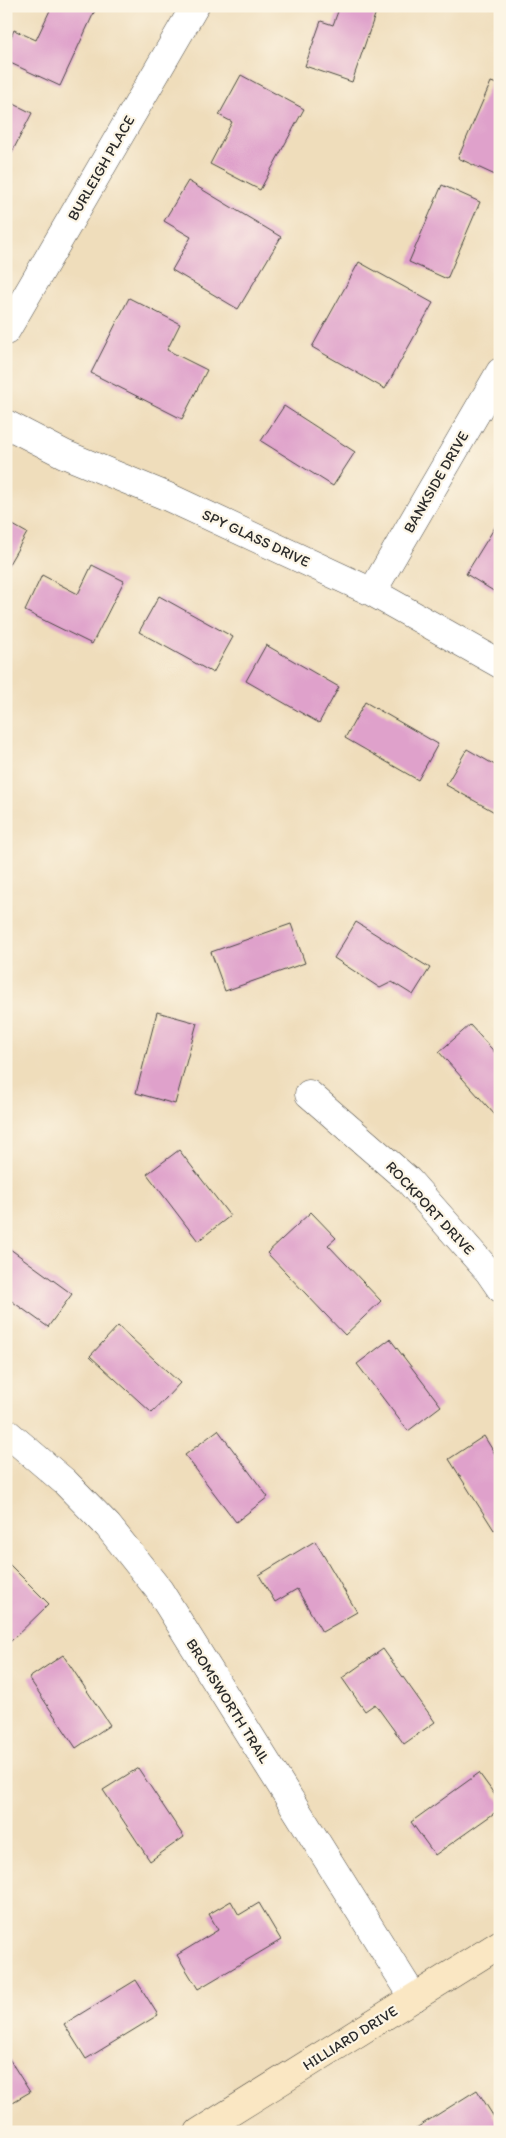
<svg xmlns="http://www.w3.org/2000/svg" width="506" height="2138" font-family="Itim,sans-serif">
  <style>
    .building { fill: #dfa1cb }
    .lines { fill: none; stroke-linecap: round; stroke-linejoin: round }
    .street-casing { stroke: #484641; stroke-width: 29 }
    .secondary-casing { stroke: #484641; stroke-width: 29 }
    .street { stroke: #fff; stroke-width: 28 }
    .secondary { stroke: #fae7c3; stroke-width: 28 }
    .labels { text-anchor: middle; stroke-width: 4.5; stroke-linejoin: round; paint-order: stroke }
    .street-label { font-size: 15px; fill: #2b2b2b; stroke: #fcf5e5 }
  </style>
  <rect width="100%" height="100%" fill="#fcf5e5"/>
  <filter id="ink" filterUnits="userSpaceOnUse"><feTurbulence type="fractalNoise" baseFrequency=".02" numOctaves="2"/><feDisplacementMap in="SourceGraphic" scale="10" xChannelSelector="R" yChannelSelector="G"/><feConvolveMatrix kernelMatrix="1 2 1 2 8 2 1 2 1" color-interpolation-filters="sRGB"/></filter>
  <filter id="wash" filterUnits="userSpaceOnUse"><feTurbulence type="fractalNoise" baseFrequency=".0096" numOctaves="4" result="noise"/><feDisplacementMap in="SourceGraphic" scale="20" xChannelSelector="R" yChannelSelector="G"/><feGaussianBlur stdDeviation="1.12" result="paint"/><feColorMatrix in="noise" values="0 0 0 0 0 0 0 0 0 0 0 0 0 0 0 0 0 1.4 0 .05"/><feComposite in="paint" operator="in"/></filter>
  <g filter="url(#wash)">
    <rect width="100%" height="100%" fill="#efddbb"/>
    <g id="blocks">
      <path class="building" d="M 52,6 L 97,6 L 60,86 L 6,61 L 6,48 L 14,30 L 36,40 Z
        M 340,6 L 359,6 L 376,12 L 352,82 L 305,66 L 321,21 L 333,25 Z
        M 241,75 L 304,109 L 260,190 L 210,164 L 232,122 L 219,115 Z
        M 491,82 L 500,85 L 500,165 L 495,175 L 458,158 Z
        M 6,100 L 32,113 L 6,164 Z
        M 188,181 L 281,237 L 238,309 L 172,270 L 191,237 L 164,221 Z
        M 442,185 L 480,202 L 447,279 L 409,262 Z
        M 359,262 L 433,303 L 385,389 L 312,347 Z
        M 129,298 L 180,324 L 167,350 L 207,370 L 182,419 L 91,373 Z
        M 284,406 L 355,452 L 333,486 L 261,441 Z
        M 500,519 L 500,595 L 466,574 Z
        M 6,521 L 27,533 L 6,569 Z
        M 92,565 L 124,581 L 92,644 L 25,611 L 42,575 L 78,594 Z
        M 159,596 L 233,637 L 213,673 L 139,632 Z
        M 266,645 L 339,687 L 319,723 L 246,681 Z
        M 365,702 L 438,744 L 418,780 L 345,738 Z
        M 467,749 L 500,768 L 500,815 L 446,785 Z
        M 356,922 L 430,968 L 413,995 L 392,982 L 380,988 L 334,958 Z
        M 291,924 L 305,963 L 225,991 L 211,952 Z
        M 157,1012 L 197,1023 L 175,1104 L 136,1093 Z
        M 470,1025 L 500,1058 L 500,1111 L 495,1115 L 439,1052 Z
        M 179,1150 L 230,1216 L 198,1241 L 147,1174 Z
        M 311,1212 L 336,1238 L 328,1245 L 381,1301 L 345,1335 L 267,1253 Z
        M 6,1246 L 72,1294 L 48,1327 L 6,1297 Z
        M 118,1326 L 180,1383 L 152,1413 L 90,1356 Z
        M 390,1339 L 441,1406 L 408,1431 L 357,1364 Z
        M 218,1430 L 268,1497 L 236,1522 L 185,1455 Z
        M 484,1436 L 500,1462 L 500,1526 L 494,1530 L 449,1459 Z
        M 315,1541 L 357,1612 L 322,1632 L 297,1589 L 275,1602 L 259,1575 Z
        M 6,1561 L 49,1604 L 9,1643 L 6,1640 L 6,1623 L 9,1620 L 6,1616 Z
        M 383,1649 L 435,1722 L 404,1744 L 375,1704 L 365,1711 L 342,1678 Z
        M 63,1655 L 110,1725 L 76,1748 L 29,1678 Z
        M 138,1768 L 184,1837 L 150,1861 L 103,1790 Z
        M 479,1773 L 500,1802 L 500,1809 L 435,1855 L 411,1822 Z
        M 231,1901 L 239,1915 L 259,1903 L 281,1940 L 198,1989 L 177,1955 L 218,1930 L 209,1914 Z
        M 136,1980 L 158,2015 L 86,2059 L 64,2024 Z
        M 8,2057 L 30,2092 L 6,2106 L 6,2058 Z
        M 477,2090 L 499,2125 L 488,2132 L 414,2132 L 413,2130 Z"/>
    </g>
  </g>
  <g filter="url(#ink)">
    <use href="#blocks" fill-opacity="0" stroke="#484641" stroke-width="1"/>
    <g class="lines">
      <g class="street-casing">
        <path id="street" d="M 6,331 L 195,6
          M 6,424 L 64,454 L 166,496 L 372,592 L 500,664
          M 372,592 L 500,372
          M 309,1094 L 408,1180 L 489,1272 L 500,1288
          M 6,1432 L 65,1482 L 108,1526 L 159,1590 L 414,1998"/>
      </g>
      <g class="secondary-casing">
        <path id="secondary" d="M 199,2132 L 500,1944"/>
      </g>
      <use href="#street" class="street"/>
      <use href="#secondary" class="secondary"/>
    </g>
  </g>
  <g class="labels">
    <g class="street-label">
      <text transform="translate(101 168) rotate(-60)" y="5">BURLEIGH PLACE</text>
      <text transform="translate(436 482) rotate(-60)" y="5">BANKSIDE DRIVE</text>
      <text transform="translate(256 538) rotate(25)" y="5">SPY GLASS DRIVE</text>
      <text transform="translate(430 1208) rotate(47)" y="5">ROCKPORT DRIVE</text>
      <text transform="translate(228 1701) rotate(58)" y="5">BROMSWORTH TRAIL</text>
      <text transform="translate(350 2038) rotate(-32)" y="5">HILLIARD DRIVE</text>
    </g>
  </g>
  <rect width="506" height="2138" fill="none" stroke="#fcf5e5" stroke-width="25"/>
</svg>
